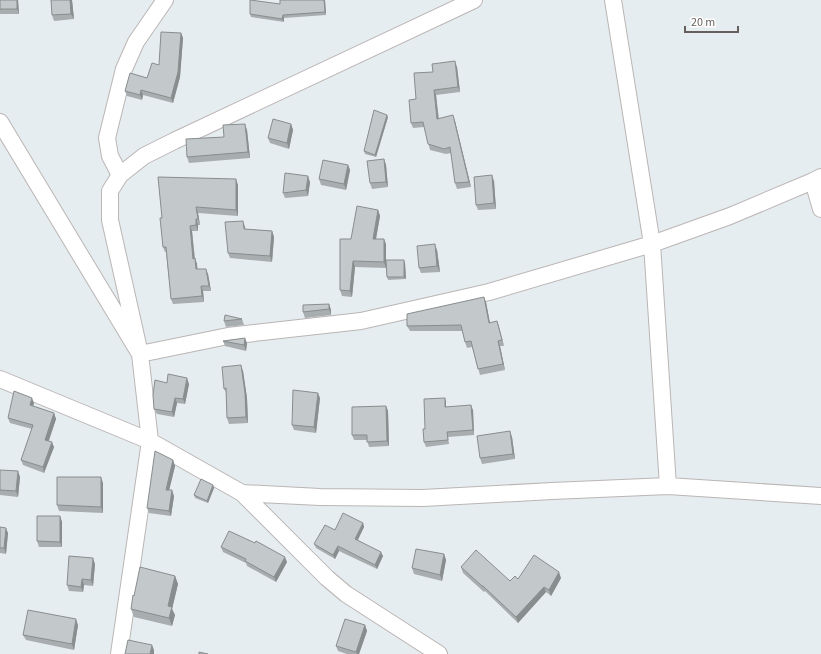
<svg xmlns="http://www.w3.org/2000/svg" width="821" height="654" font-family="'Source Sans 3',sans-serif">
  <style>
    .lines { fill: none; stroke-linecap: round; stroke-linejoin: round }
    .minor-casing { stroke: #bbb5b4; stroke-width: 18 }
    .minor { stroke: #fff; stroke-width: 16 }
    .wall { fill: #a8adaf }
    .shaded-wall { fill: #888d8e }
    .building { fill: #c3c9cb; stroke: #888d8e }
  </style>
  <rect width="100%" height="100%" fill="#e6edf0"/>
  <g class="lines">
    <g class="minor-casing">
      <path id="minor" d="M 613,0 L 652,244 L 668,486
        M 0,122 L 140,354 L 228,336 L 361,321 L 489,292 L 652,244 L 730,216 L 813,181 L 821,177
        M 120,175 L 110,156 L 107,138 L 124,69 L 136,42 L 165,0
        M 813,181 L 821,209
        M 0,379 L 150,441 L 242,493 L 320,497 L 423,498 L 552,491 L 668,486 L 821,496
        M 242,493 L 327,578 L 346,594 L 439,654
        M 119,654 L 150,441 L 140,354 L 110,220 L 110,191 L 120,175 L 144,156 L 174,141 L 474,0"/>
    </g>
    <use href="#minor" class="minor"/>
  </g>
  <path class="wall" d="M 0,0 L 18,0 L 19,14 L 0,14 Z
    M 51,0 L 72,0 L 74,19 L 54,21 L 52,15 Z
    M 325,0 L 326,15 L 284,18 L 284,22 L 251,17 L 250,14 L 280,4 Z
    M 181,33 L 183,38 L 180,77 L 173,103 L 143,95 L 142,100 L 127,96 L 125,91 L 147,78 L 159,65 Z
    M 457,67 L 460,92 L 436,95 L 439,119 L 455,121 L 471,187 L 457,189 L 455,183 L 451,153 L 446,154 L 430,150 L 424,127 L 413,128 L 411,123 L 416,99 L 433,72 Z
    M 388,117 L 376,157 L 365,154 L 364,151 Z
    M 291,124 L 293,130 L 289,149 L 270,143 L 268,138 Z
    M 247,130 L 250,158 L 189,163 L 187,157 L 224,137 Z
    M 384,159 L 386,165 L 388,187 L 372,189 L 370,183 Z
    M 348,165 L 350,170 L 346,190 L 321,185 L 319,179 Z
    M 494,181 L 496,209 L 478,210 L 476,205 Z
    M 310,182 L 308,196 L 285,198 L 283,193 Z
    M 238,185 L 238,216 L 198,213 L 200,225 L 198,225 L 198,231 L 192,231 L 195,258 L 197,264 L 197,269 L 208,274 L 211,291 L 203,291 L 204,302 L 173,304 L 171,299 L 166,252 L 165,252 L 163,247 L 162,218 Z
    M 378,210 L 380,216 L 376,239 L 386,244 L 386,260 L 405,263 L 406,279 L 388,280 L 387,277 L 386,268 L 355,267 L 352,297 L 342,296 L 340,290 L 351,239 Z
    M 245,227 L 245,229 L 272,231 L 274,237 L 272,262 L 230,258 L 228,253 Z
    M 437,250 L 440,272 L 421,273 L 419,268 Z
    M 486,302 L 490,323 L 497,321 L 499,327 L 504,346 L 500,346 L 505,370 L 480,375 L 472,347 L 467,348 L 465,342 L 462,331 L 410,331 L 407,326 Z
    M 329,304 L 331,310 L 331,315 L 305,318 L 303,312 Z
    M 242,319 L 244,325 L 226,327 L 224,321 Z
    M 223,341 L 247,343 L 246,351 L 225,346 Z
    M 243,371 L 247,398 L 248,423 L 229,424 L 227,418 L 226,392 L 224,389 Z
    M 167,383 L 189,384 L 185,404 L 177,403 L 174,417 L 157,414 L 154,409 Z
    M 320,398 L 316,433 L 294,430 L 292,425 Z
    M 445,398 L 446,402 L 446,407 L 473,410 L 474,435 L 448,437 L 449,444 L 426,447 L 424,442 L 425,429 Z
    M 34,403 L 33,406 L 54,413 L 56,419 L 49,441 L 54,447 L 44,473 L 23,465 L 21,460 L 32,429 L 10,423 L 8,418 Z
    M 386,406 L 388,411 L 389,446 L 369,447 L 367,440 L 354,440 L 352,435 Z
    M 512,437 L 515,459 L 482,464 L 480,458 Z
    M 173,460 L 175,466 L 169,490 L 174,496 L 171,516 L 149,513 L 147,508 Z
    M 0,470 L 20,477 L 18,497 L 0,495 Z
    M 103,483 L 103,513 L 59,511 L 57,505 Z
    M 213,485 L 214,488 L 208,503 L 195,498 L 194,495 Z
    M 60,516 L 62,522 L 62,547 L 39,547 L 37,541 Z
    M 363,523 L 364,527 L 358,540 L 383,556 L 377,569 L 339,551 L 335,559 L 316,548 L 314,544 L 335,530 Z
    M 0,527 L 8,533 L 6,554 L 0,553 Z
    M 255,543 L 287,562 L 276,582 L 247,566 L 246,563 L 223,552 L 221,547 Z
    M 444,554 L 446,560 L 442,581 L 414,574 L 412,568 Z
    M 95,564 L 93,586 L 84,585 L 83,592 L 69,591 L 67,585 Z
    M 461,567 L 510,581 L 518,579 L 561,578 L 551,596 L 546,592 L 518,623 L 485,591 L 484,592 L 463,573 Z
    M 175,576 L 178,584 L 172,609 L 175,615 L 172,626 L 134,617 L 131,609 L 134,596 Z
    M 78,625 L 74,650 L 26,640 L 23,635 Z
    M 365,625 L 367,631 L 359,654 L 347,654 L 338,651 L 336,646 Z"/>
  <path class="shaded-wall" d="M 17,0 L 18,0 L 19,14 L 17,9 Z
    M 70,0 L 72,0 L 74,19 L 71,14 Z
    M 324,0 L 325,0 L 326,15 L 325,12 Z
    M 283,15 L 284,18 L 284,22 L 282,19 Z
    M 181,33 L 183,38 L 180,77 L 173,103 L 171,98 Z
    M 455,61 L 457,67 L 460,92 L 458,87 Z
    M 141,90 L 143,95 L 142,100 L 140,95 Z
    M 434,90 L 436,95 L 439,125 L 437,119 Z
    M 387,115 L 388,117 L 376,157 L 375,155 Z
    M 453,115 L 455,121 L 471,187 L 469,182 Z
    M 245,124 L 247,130 L 250,158 L 248,152 Z
    M 291,124 L 293,130 L 289,149 L 287,143 Z
    M 384,159 L 386,165 L 388,187 L 386,182 Z
    M 348,165 L 350,170 L 346,190 L 344,184 Z
    M 492,175 L 494,181 L 496,209 L 494,203 Z
    M 308,176 L 310,182 L 308,196 L 306,190 Z
    M 236,179 L 238,185 L 238,216 L 236,210 Z
    M 196,207 L 198,213 L 200,225 L 198,219 Z
    M 378,210 L 380,216 L 375,244 L 373,239 Z
    M 196,219 L 198,225 L 198,231 L 196,225 Z
    M 243,221 L 245,227 L 246,234 L 244,229 Z
    M 190,226 L 192,231 L 195,264 L 193,259 Z
    M 272,231 L 274,237 L 272,262 L 270,256 Z
    M 384,239 L 386,244 L 386,268 L 384,262 Z
    M 435,244 L 437,250 L 440,272 L 437,266 Z
    M 195,258 L 197,264 L 198,274 L 196,269 Z
    M 404,260 L 405,263 L 406,279 L 404,277 Z
    M 353,261 L 355,267 L 352,297 L 350,291 Z
    M 206,269 L 208,274 L 211,291 L 209,286 Z
    M 201,286 L 203,291 L 204,302 L 202,296 Z
    M 484,297 L 486,302 L 491,329 L 489,323 Z
    M 329,304 L 331,310 L 331,315 L 329,309 Z
    M 497,321 L 499,327 L 504,346 L 502,340 Z
    M 245,338 L 247,343 L 246,351 L 244,345 Z
    M 498,341 L 500,346 L 505,370 L 503,364 Z
    M 241,365 L 243,371 L 247,398 L 248,423 L 246,417 Z
    M 187,378 L 189,384 L 185,404 L 183,399 Z
    M 318,393 L 320,398 L 316,433 L 314,427 Z
    M 32,398 L 34,403 L 32,411 L 30,405 Z
    M 175,398 L 177,403 L 174,417 L 172,412 Z
    M 445,398 L 446,402 L 446,411 L 445,407 Z
    M 471,405 L 473,410 L 474,435 L 473,430 Z
    M 386,406 L 388,411 L 389,446 L 387,441 Z
    M 54,413 L 56,419 L 47,445 L 45,440 Z
    M 510,431 L 512,437 L 515,459 L 513,454 Z
    M 52,442 L 54,447 L 44,473 L 43,467 Z
    M 173,460 L 175,466 L 168,495 L 166,490 Z
    M 18,471 L 20,477 L 18,497 L 16,491 Z
    M 101,477 L 103,483 L 103,513 L 101,507 Z
    M 213,485 L 214,488 L 208,503 L 207,501 Z
    M 172,490 L 174,496 L 171,516 L 169,511 Z
    M 60,516 L 62,522 L 62,547 L 60,542 Z
    M 363,523 L 364,527 L 356,543 L 355,539 Z
    M 6,528 L 8,533 L 6,554 L 4,548 Z
    M 338,546 L 339,551 L 335,559 L 333,555 Z
    M 381,552 L 383,556 L 377,569 L 375,565 Z
    M 444,554 L 446,560 L 442,581 L 440,575 Z
    M 285,557 L 287,562 L 276,582 L 274,577 Z
    M 93,558 L 95,564 L 93,586 L 91,580 Z
    M 559,572 L 561,578 L 551,596 L 549,590 Z
    M 175,576 L 178,584 L 172,609 L 175,615 L 172,626 L 169,618 L 168,606 Z
    M 82,579 L 84,585 L 83,592 L 81,587 Z
    M 544,587 L 546,592 L 518,623 L 516,617 Z
    M 76,619 L 78,625 L 74,650 L 72,644 Z
    M 365,625 L 367,631 L 359,654 L 357,654 L 356,652 Z
    M 152,645 L 154,650 L 154,654 L 150,654 Z"/>
  <path class="building" d="M 0,0 L 17,0 L 17,9 L 0,9 Z
    M 51,0 L 70,0 L 71,14 L 52,15 Z
    M 250,0 L 280,4 L 280,0 L 324,0 L 325,12 L 283,15 L 282,19 L 250,14 Z
    M 161,32 L 181,33 L 178,72 L 171,98 L 141,90 L 140,95 L 125,91 L 130,73 L 147,78 L 152,63 L 159,65 Z
    M 455,61 L 458,87 L 434,90 L 437,119 L 453,115 L 469,182 L 455,183 L 450,147 L 444,149 L 428,144 L 423,122 L 411,123 L 409,100 L 416,99 L 414,73 L 433,72 L 432,64 Z
    M 374,110 L 387,115 L 375,155 L 364,151 Z
    M 273,119 L 291,124 L 287,143 L 268,138 Z
    M 245,124 L 248,152 L 187,157 L 186,139 L 224,137 L 223,125 Z
    M 384,159 L 386,182 L 370,183 L 367,161 Z
    M 323,160 L 348,165 L 344,184 L 319,179 Z
    M 285,173 L 308,176 L 306,190 L 283,193 Z
    M 492,175 L 494,203 L 476,205 L 474,177 Z
    M 158,177 L 236,179 L 236,210 L 196,207 L 198,219 L 196,219 L 196,225 L 190,226 L 193,259 L 195,258 L 196,269 L 206,269 L 209,286 L 201,286 L 202,296 L 171,299 L 166,247 L 163,247 L 160,218 L 162,218 Z
    M 357,206 L 378,210 L 373,239 L 384,239 L 384,262 L 353,261 L 350,291 L 340,290 L 340,239 L 351,239 Z
    M 243,221 L 244,229 L 272,231 L 270,256 L 228,253 L 225,222 Z
    M 435,244 L 437,266 L 419,268 L 417,246 Z
    M 386,260 L 404,260 L 404,277 L 387,277 Z
    M 484,297 L 489,323 L 497,321 L 502,340 L 498,341 L 503,364 L 478,369 L 471,341 L 465,342 L 461,325 L 407,326 L 407,314 Z
    M 329,304 L 329,309 L 303,312 L 303,305 Z
    M 225,315 L 242,319 L 224,321 Z
    M 245,338 L 244,345 L 223,341 Z
    M 241,365 L 245,393 L 246,417 L 227,418 L 226,388 L 224,389 L 222,367 Z
    M 168,374 L 187,378 L 183,399 L 175,398 L 172,412 L 154,409 L 153,395 L 155,380 L 167,383 Z
    M 293,390 L 318,393 L 314,427 L 292,425 Z
    M 14,391 L 32,398 L 30,405 L 54,413 L 45,440 L 52,442 L 43,467 L 21,460 L 33,425 L 8,418 Z
    M 445,398 L 445,407 L 471,405 L 473,430 L 447,432 L 448,440 L 424,442 L 423,429 L 425,429 L 424,399 Z
    M 386,406 L 387,441 L 367,442 L 367,435 L 352,435 L 352,407 Z
    M 510,431 L 513,454 L 480,458 L 477,436 Z
    M 155,451 L 173,460 L 166,490 L 172,490 L 169,511 L 147,508 Z
    M 0,470 L 18,471 L 16,491 L 0,490 Z
    M 57,477 L 101,477 L 101,507 L 57,505 Z
    M 201,479 L 213,485 L 207,501 L 194,495 Z
    M 343,513 L 363,523 L 355,539 L 381,552 L 375,565 L 338,546 L 333,555 L 314,544 L 325,525 L 335,530 Z
    M 37,516 L 60,516 L 60,542 L 37,541 Z
    M 0,527 L 6,528 L 4,548 L 0,548 Z
    M 229,531 L 255,543 L 256,541 L 285,557 L 274,577 L 245,561 L 246,559 L 221,547 Z
    M 416,549 L 444,554 L 440,575 L 412,568 Z
    M 476,550 L 510,581 L 515,576 L 518,579 L 534,555 L 559,572 L 549,590 L 544,587 L 516,617 L 483,586 L 482,586 L 461,567 Z
    M 69,556 L 93,558 L 91,580 L 82,579 L 81,587 L 67,585 Z
    M 140,567 L 175,576 L 168,606 L 172,607 L 169,618 L 131,609 L 133,595 L 134,596 Z
    M 28,610 L 76,619 L 72,644 L 23,635 Z
    M 345,619 L 365,625 L 356,652 L 336,646 Z
    M 128,640 L 152,645 L 150,654 L 125,654 Z
    M 199,652 L 208,654 L 199,654 Z"/>
  <path d="M685 26v6h53v-6" fill="none" stroke="#675f5e" stroke-width="2"/>
  <text x="691" y="26" font-size="12" fill="#675f5e" stroke="#ffffff" stroke-width="3" paint-order="stroke">20 m</text>
</svg>
